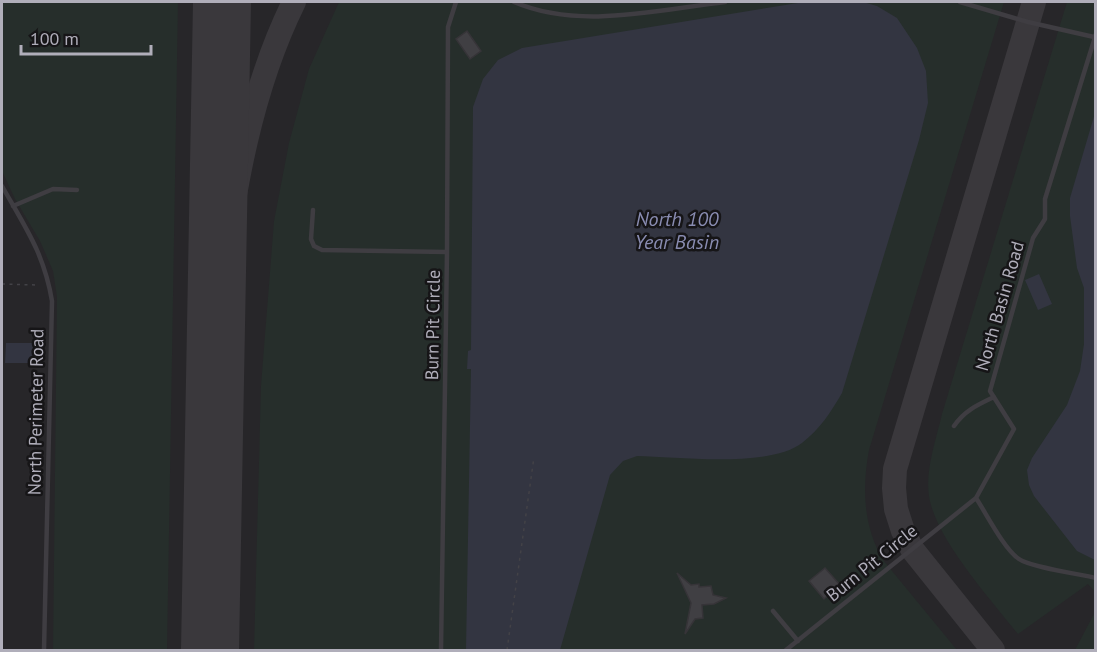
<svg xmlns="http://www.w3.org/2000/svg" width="1097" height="652" font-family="'PT Sans',sans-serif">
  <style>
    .built { fill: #272629 }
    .green { fill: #262e2b }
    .water { fill: #333541 }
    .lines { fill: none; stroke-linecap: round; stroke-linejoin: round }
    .taxiway { stroke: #3a383c; stroke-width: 24 }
    .runway { stroke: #3a383c; stroke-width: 58 }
    .building { fill: #403f43; stroke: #363438; stroke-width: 1.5 }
    .path { stroke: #434247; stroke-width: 1.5; stroke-dasharray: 3 4.5; stroke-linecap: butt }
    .lane { stroke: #3f3d42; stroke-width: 4.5 }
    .labels { text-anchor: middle; stroke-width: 5; stroke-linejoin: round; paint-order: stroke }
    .street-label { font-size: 18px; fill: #b0aeba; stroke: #161517 }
    .water-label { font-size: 20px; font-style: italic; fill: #898cb1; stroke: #161517 }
  </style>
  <rect width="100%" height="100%" fill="#1b1a1c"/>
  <path class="built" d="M 2,2 L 1095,2 L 1095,650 L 2,650 Z"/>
  <path class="green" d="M 2,2 L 178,2 L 167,650 L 53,650 L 57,297 L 53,271 L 40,241 L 15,199 L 2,171 Z
    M 339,2 L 1004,2 L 869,450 C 862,489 863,525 883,560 L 957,650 L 254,650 L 261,386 L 274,221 L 289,143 L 309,69 Z
    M 1067,2 L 1095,2 L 1095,592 L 1088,584 L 1018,634 C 991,600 935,538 929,496 C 925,470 936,440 942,414 Z
    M 1095,612 L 1095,650 L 1075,650 Z"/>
  <path class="water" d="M 804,2 L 863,2 L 877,6 L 897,18 L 917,48 L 926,71 L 928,103 L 919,140 L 842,393 C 831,412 820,429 802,443 C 769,468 679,457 637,456 L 623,461 L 610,475 L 560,650 L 466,650 L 471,369 L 467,369 L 468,351 L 471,350 L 473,107 L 483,79 L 498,60 L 522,48 Z
    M 1095,113 L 1095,560 L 1077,551 L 1034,496 L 1029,485 L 1027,470 L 1032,458 L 1067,405 L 1080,371 L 1084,344 L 1084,288 L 1077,268 L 1070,216 L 1070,198 Z
    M 1039,274 L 1052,304 L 1038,310 L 1025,280 Z
    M 6,343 L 40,343 L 40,363 L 5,363 Z"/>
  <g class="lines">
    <path class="taxiway" d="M 215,318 C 232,209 245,101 294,2
      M 993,650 L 912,549 L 903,531 L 896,509 L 894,488 L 895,469 L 1034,2"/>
    <path class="runway" d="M 210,650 L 222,2"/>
  </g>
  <path class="building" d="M 467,31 L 481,51 L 470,59 L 456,39 Z
    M 825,568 L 840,585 L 824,599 L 809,581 Z
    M 677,573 L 691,585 L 699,584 L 699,587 L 711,586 L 713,595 L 726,598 L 714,604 L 702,605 L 703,618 L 695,619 L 685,634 L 691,603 Z"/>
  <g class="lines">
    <path class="path" d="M 2,284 L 37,285
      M 507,650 L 534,457"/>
    <path class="lane" d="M 514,2 C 579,30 657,10 725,2
      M 960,2 L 1028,22 L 1094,37
      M 2,186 C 25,227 44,253 52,301 L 44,650
      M 13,206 L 53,189 L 77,190
      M 313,210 L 311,239 L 314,246 L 322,250 L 447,252
      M 954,426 C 964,411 977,405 994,397
      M 976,498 C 986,513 1004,549 1019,559 C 1030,567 1079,574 1096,578
      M 773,611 L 798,641
      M 441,650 L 447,252 L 448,27 L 456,2
      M 786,650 L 976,498 L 1014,429 L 990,391 L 1033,238 L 1045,219 L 1045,199 L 1096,34"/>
  </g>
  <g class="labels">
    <g class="street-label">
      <text transform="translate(1000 306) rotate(-74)" y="6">North Basin Road</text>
      <text transform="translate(433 325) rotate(-89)" y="6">Burn Pit Circle</text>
      <text transform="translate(36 412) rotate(-89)" y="6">North Perimeter Road</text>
      <text transform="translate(872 563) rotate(-39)" y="6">Burn Pit Circle</text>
    </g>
    <g class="water-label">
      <text x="677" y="226">North 100<tspan x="677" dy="23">Year Basin</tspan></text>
    </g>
  </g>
  <rect width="1097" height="652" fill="none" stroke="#b0aeba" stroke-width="6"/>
  <path d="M21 45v9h130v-9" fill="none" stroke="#b0aeba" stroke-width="3"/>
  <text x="30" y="45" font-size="18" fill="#b0aeba" stroke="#161517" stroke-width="4.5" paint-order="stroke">100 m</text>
</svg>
